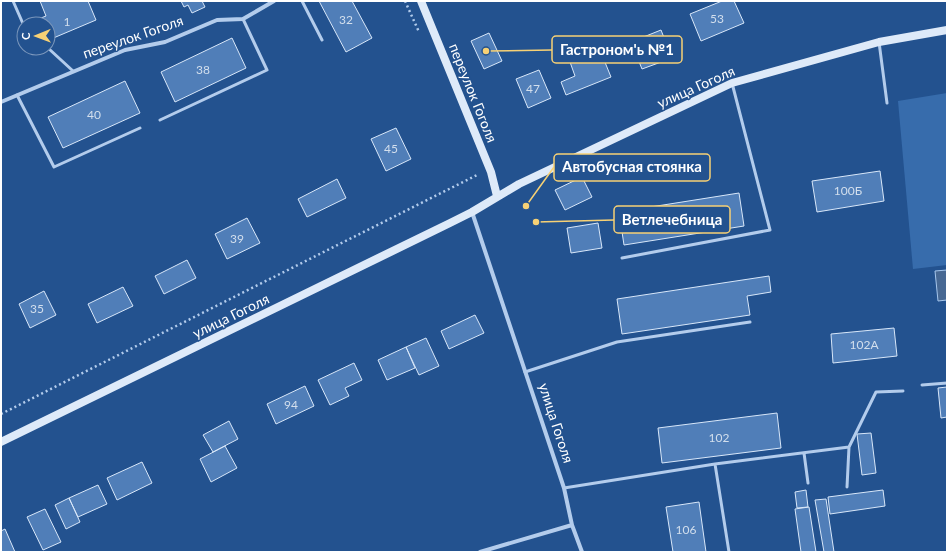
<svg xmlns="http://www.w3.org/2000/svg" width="948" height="553" font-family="Lato,sans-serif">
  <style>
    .green { fill: #376cac }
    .water { fill: #476893; stroke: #a7c7ed }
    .building { fill: #507eb8; stroke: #d8e7f9 }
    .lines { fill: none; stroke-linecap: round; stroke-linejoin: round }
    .path { stroke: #b3ccec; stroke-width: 2.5; stroke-dasharray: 2 3; stroke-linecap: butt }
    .service { stroke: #b3ccec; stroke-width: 3 }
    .minor { stroke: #b3ccec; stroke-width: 4 }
    .secondary { stroke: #deeaf9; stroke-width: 8 }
    .labels { text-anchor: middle; stroke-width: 3; stroke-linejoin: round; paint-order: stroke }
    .number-label { font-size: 12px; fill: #d3dfed }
    .street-label { font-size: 14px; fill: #fff; stroke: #23528f }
    .leader { fill: none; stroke: #f7d175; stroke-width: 1.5 }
    .callout-dot { fill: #f7d175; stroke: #23528f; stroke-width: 1.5 }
    .callout { fill: #23528f; stroke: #f7d175; stroke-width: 1.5 }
    .callout-label { font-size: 15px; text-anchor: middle; font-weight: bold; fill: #fff }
  </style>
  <rect width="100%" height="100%" fill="#23528f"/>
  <path class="green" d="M 947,93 L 947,265 L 913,269 L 898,101 Z"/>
  <path class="water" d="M 947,270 L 947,300 L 938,301 L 935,271 Z"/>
  <path class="building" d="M 40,1 L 88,1 L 96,20 L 51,39 L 48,33 L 48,24 L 44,24 L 41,18 L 46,16 Z
    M 181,1 L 202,1 L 205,7 L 192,13 L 188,5 L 184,7 Z
    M 319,1 L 352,1 L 372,38 L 346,52 Z
    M 722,1 L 734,1 L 744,23 L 701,41 L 690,14 Z
    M 661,30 L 672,58 L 642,69 L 631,42 Z
    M 489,33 L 502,61 L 484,69 L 471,41 Z
    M 232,38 L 246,68 L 175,102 L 161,72 Z
    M 600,50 L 611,77 L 566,95 L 561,82 L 575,76 L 570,62 Z
    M 539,70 L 551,98 L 528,108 L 516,79 Z
    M 125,81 L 140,113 L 63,148 L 48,117 Z
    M 396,128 L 411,159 L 386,171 L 371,139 Z
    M 880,171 L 884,201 L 817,212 L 812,181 Z
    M 582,177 L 592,197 L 565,210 L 555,190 Z
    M 337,179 L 346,198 L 307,217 L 298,199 Z
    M 739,193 L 744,226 L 624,245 L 619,212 Z
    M 247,218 L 260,243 L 227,259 L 215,234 Z
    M 598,223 L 602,248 L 571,253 L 567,228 Z
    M 187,260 L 196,278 L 164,294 L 155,276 Z
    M 769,276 L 771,292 L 747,296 L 750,315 L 622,334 L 617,299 Z
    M 123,287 L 133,306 L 97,323 L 88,304 Z
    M 44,291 L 56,315 L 30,328 L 19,304 Z
    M 475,315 L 484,333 L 449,349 L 441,331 Z
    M 894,328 L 897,356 L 833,363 L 831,334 Z
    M 426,338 L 439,366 L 419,375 L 406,347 Z
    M 406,347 L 415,368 L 387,380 L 378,360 Z
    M 354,363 L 362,380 L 345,388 L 349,396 L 330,405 L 318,380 Z
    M 305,386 L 314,406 L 276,424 L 267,404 Z
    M 947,387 L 947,417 L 941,418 L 938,388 Z
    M 777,413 L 781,448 L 662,463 L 658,428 Z
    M 229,421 L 238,439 L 213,452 L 203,435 Z
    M 871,433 L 876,473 L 862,475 L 857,434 Z
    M 225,446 L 237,468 L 211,482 L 200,459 Z
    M 142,462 L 152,483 L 117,500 L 107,478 Z
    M 98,485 L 107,504 L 78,517 L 69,498 Z
    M 806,490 L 808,507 L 797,508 L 795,492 Z
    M 883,490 L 885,506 L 830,514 L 828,497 Z
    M 69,498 L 80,522 L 66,529 L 55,505 Z
    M 826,499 L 834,552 L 824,552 L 815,500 Z
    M 699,502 L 706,552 L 673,552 L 666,507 Z
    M 809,507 L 816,552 L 801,552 L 795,509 Z
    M 45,509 L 61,542 L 43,550 L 27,517 Z
    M 5,529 L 15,552 L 1,552 L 1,531 Z"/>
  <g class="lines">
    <path class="path" d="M 405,1 L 419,32
      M 1,414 L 479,174"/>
    <path class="service" d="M 13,1 L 24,26
      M 302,1 L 322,40
      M 879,42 L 887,103
      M 48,48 L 73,71
      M 17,95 L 54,167 L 140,128
      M 160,120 L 267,70 L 243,19
      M 622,258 L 770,230 L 732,83
      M 525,372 L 617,342 L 750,322
      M 922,385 L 947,383
      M 804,453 L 808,483
      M 715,464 L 729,552
      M 847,487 L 849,447
      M 564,488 L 715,464 L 849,447 L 876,392 L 903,391"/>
    <path class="minor" d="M 1,102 L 125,50 L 165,42 L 217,20 L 243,19 L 274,1
      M 472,212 L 564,488 L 572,525 L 582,552
      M 480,552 L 572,525"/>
    <path class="secondary" d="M 421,1 L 491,172 L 497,196
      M 1,442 L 450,223 L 472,212 L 519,184 L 732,83 L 879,42 L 947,30"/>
  </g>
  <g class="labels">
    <g class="number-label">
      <text x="717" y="23">53</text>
      <text x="346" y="24">32</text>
      <text x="67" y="26">1</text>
      <text x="203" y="74">38</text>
      <text x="533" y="93">47</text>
      <text x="94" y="119">40</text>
      <text x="391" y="153">45</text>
      <text x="848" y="195">100Б</text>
      <text x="237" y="243">39</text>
      <text x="37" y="313">35</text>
      <text x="864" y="349">102А</text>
      <text x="291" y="409">94</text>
      <text x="719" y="442">102</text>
      <text x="686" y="534">106</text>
    </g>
    <g class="street-label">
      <text transform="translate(133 37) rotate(-19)" y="5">переулок Гоголя</text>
      <text transform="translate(696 87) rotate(-24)" y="5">улица Гоголя</text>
      <text transform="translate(473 93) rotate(68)" y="5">переулок Гоголя</text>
      <text transform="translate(231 316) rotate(-26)" y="5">улица Гоголя</text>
      <text transform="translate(556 423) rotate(72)" y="5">улица Гоголя</text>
    </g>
  </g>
  <path class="leader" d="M486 51L552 50M526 206L554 167M536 222L614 220"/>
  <g class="callout-dot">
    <circle cx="486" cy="51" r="4"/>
    <circle cx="526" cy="206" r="4"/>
    <circle cx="536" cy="222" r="4"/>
  </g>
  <g class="callout">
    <rect x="552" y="36" width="130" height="27" rx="4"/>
    <rect x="554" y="154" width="156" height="27" rx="4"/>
    <rect x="614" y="206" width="116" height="27" rx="4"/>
  </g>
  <g class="callout-label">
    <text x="617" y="55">Гастроном'ь №1</text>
    <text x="632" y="172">Автобусная стоянка</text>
    <text x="672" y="225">Ветлечебница</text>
  </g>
  <rect width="948" height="553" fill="none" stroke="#ffffff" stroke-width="4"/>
  <g transform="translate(36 36) rotate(269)"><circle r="19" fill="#23528f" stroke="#7b97bc"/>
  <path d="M0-3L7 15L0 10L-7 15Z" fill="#f7d175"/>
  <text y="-6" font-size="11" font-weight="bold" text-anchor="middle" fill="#ffffff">С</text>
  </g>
</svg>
